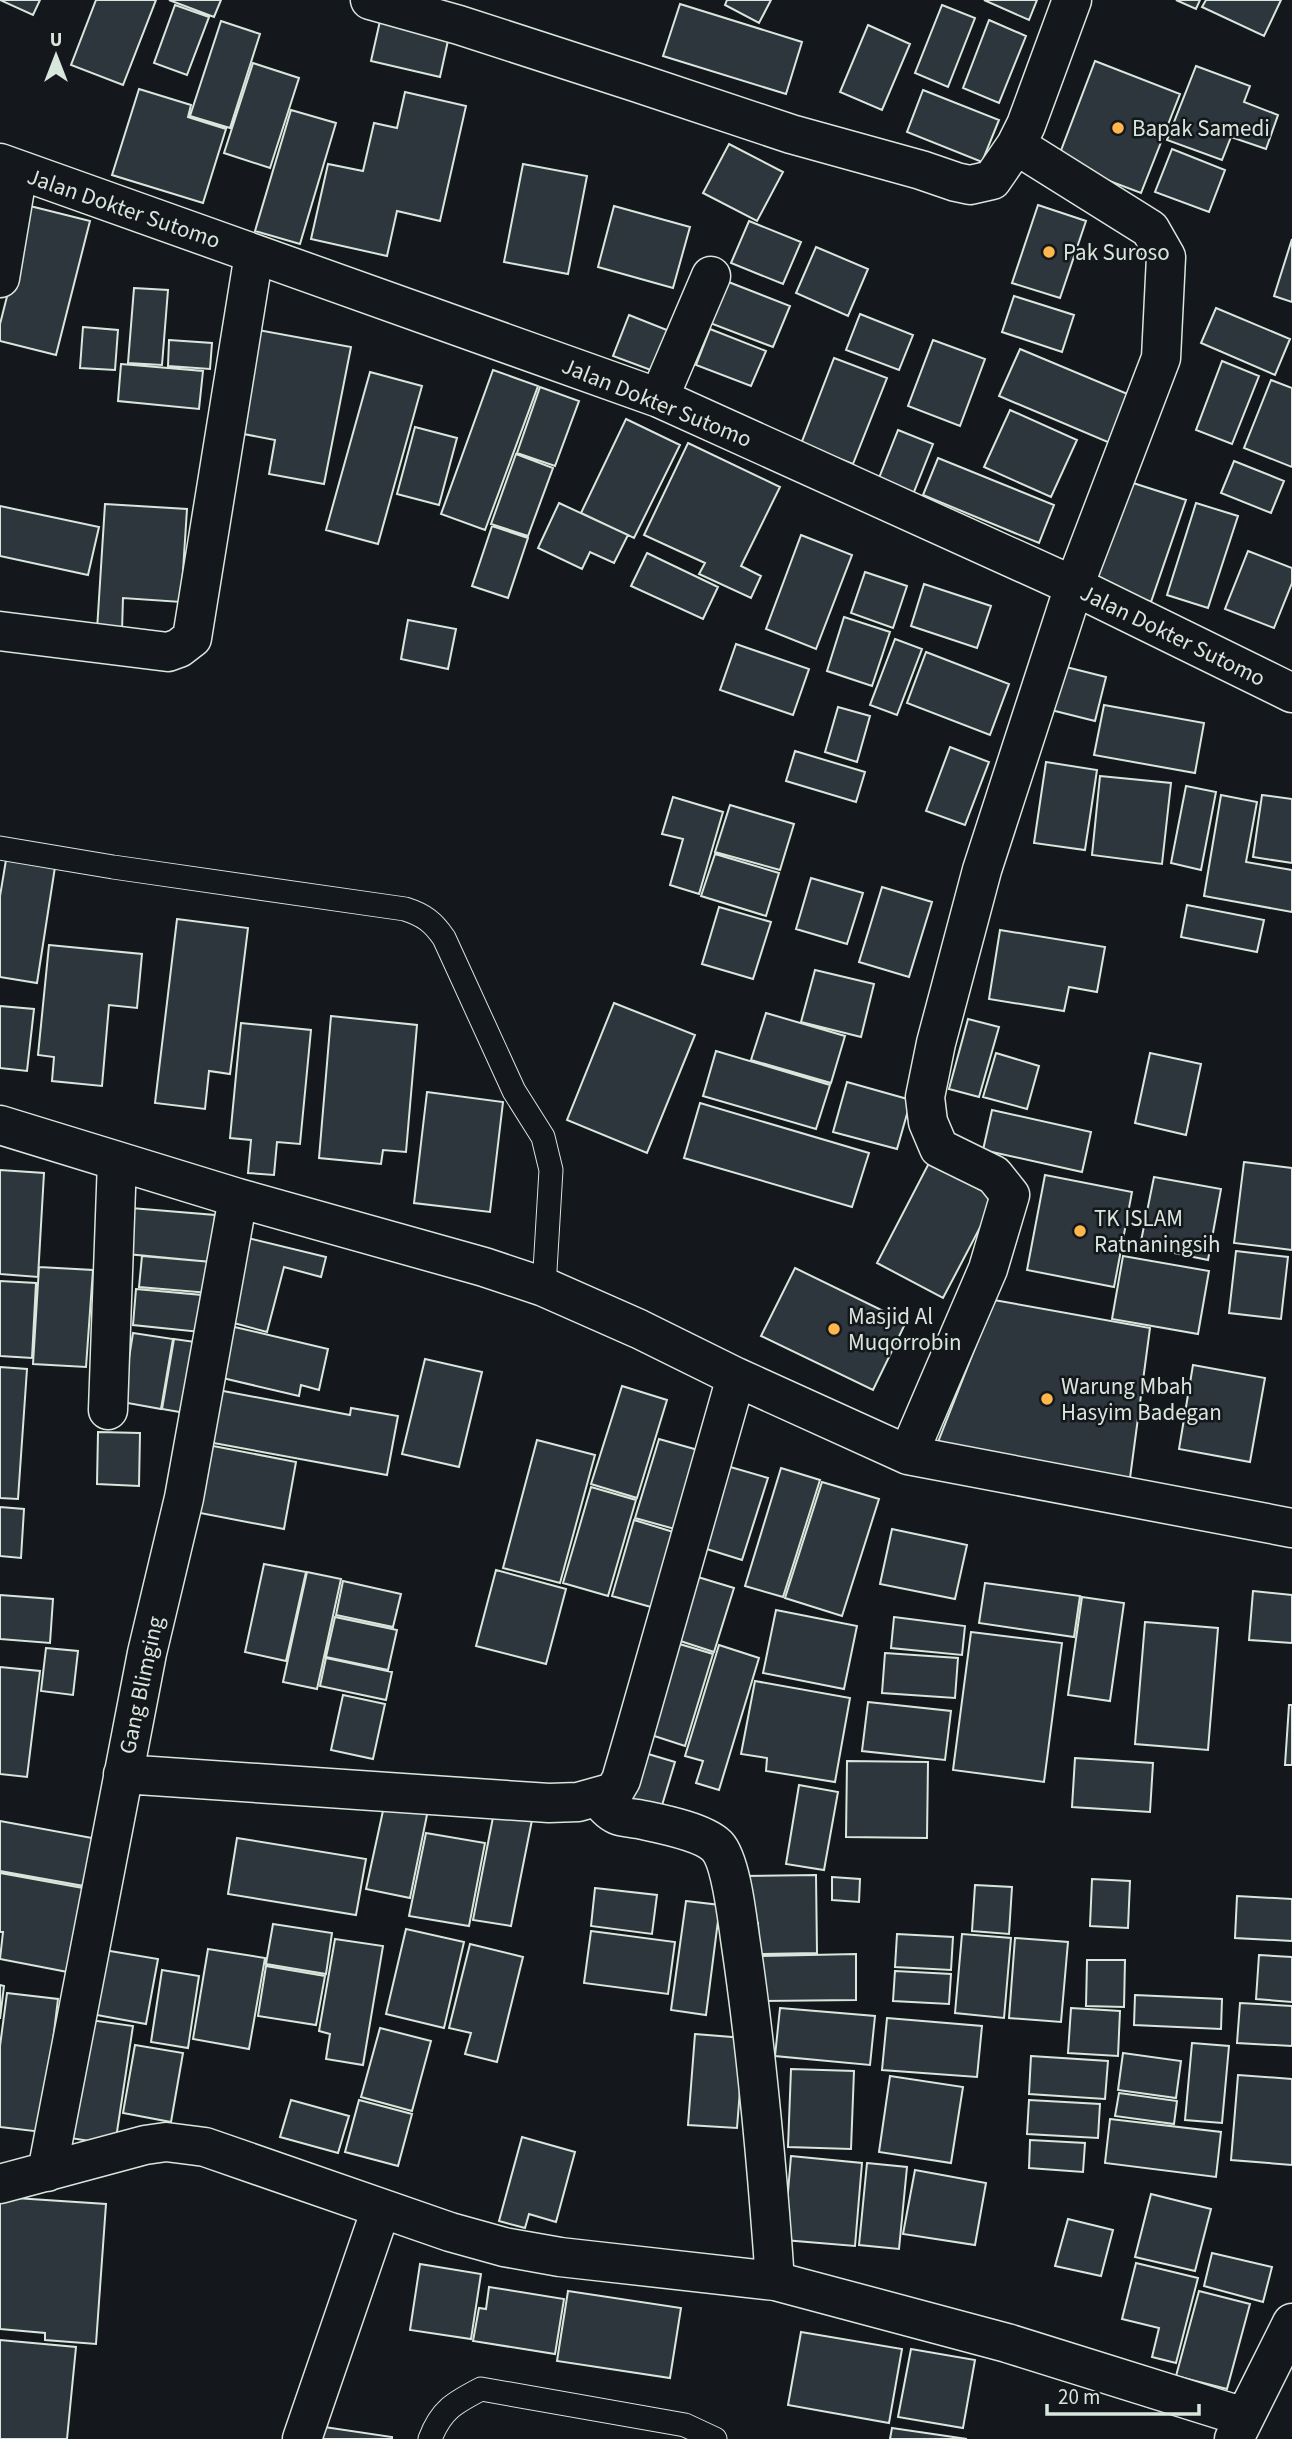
<svg xmlns="http://www.w3.org/2000/svg" width="1292" height="2439" font-family="'Source Sans 3',sans-serif">
  <style>
    .building { fill: #2c363c; stroke: #d8e6dc; stroke-width: 2 }
    .lines { fill: none; stroke-linecap: round; stroke-linejoin: round }
    .service-casing { stroke: #d8e6dc; stroke-width: 25 }
    .minor-casing { stroke: #d8e6dc; stroke-width: 41 }
    .service { stroke: #14181c; stroke-width: 23 }
    .minor { stroke: #14181c; stroke-width: 38 }
    .poi-dot { fill: #ffb74d; stroke: #14181c; stroke-width: 2.5 }
    .labels { text-anchor: middle; stroke-width: 5; stroke-linejoin: round; paint-order: stroke }
    .poi-label { font-size: 23px; fill: #d8e6dc; stroke: #14181c; text-anchor: start }
    .street-label { font-size: 23px; fill: #d8e6dc; stroke: #14181c }
  </style>
  <rect width="100%" height="100%" fill="#14181c"/>
  <path class="building" d="M 0,0 L 40,0 L 33,15 Z
    M 96,0 L 156,0 L 123,85 L 71,65 Z
    M 169,0 L 221,0 L 214,17 Z
    M 727,0 L 771,0 L 759,23 L 725,5 Z
    M 984,0 L 1037,0 L 1029,20 Z
    M 1176,0 L 1200,0 L 1196,9 Z
    M 1206,0 L 1281,0 L 1264,36 L 1202,7 Z
    M 680,4 L 802,42 L 786,94 L 663,56 Z
    M 175,5 L 209,17 L 187,75 L 154,63 Z
    M 942,5 L 975,18 L 948,87 L 915,73 Z
    M 382,12 L 451,27 L 440,77 L 371,61 Z
    M 989,20 L 1026,36 L 999,103 L 963,88 Z
    M 221,21 L 260,34 L 230,128 L 190,116 Z
    M 868,25 L 910,44 L 882,110 L 840,92 Z
    M 1095,61 L 1180,94 L 1141,193 L 1057,161 Z
    M 253,63 L 299,78 L 270,168 L 224,153 Z
    M 1196,66 L 1250,86 L 1244,102 L 1278,115 L 1266,149 L 1231,137 L 1222,160 L 1167,140 Z
    M 139,89 L 191,105 L 188,117 L 226,129 L 203,203 L 112,175 Z
    M 923,90 L 999,120 L 982,162 L 907,132 Z
    M 405,92 L 466,106 L 440,221 L 397,211 L 387,256 L 311,239 L 328,164 L 363,171 L 374,123 L 397,128 Z
    M 291,110 L 336,123 L 300,244 L 255,231 Z
    M 729,144 L 783,172 L 757,221 L 703,193 Z
    M 1172,149 L 1225,170 L 1209,212 L 1155,192 Z
    M 523,164 L 587,176 L 568,274 L 504,262 Z
    M 1038,205 L 1086,221 L 1060,298 L 1012,283 Z
    M 30,206 L 90,221 L 56,355 L 0,341 L 0,324 Z
    M 614,206 L 690,227 L 673,288 L 598,267 Z
    M 749,221 L 801,242 L 783,284 L 731,263 Z
    M 1292,239 L 1292,302 L 1274,296 Z
    M 816,247 L 868,269 L 848,316 L 796,293 Z
    M 726,281 L 790,306 L 773,347 L 710,323 Z
    M 134,288 L 168,290 L 162,365 L 128,363 Z
    M 1014,296 L 1074,315 L 1062,352 L 1002,332 Z
    M 1216,308 L 1290,339 L 1275,375 L 1201,343 Z
    M 860,314 L 913,335 L 899,370 L 846,350 Z
    M 629,315 L 672,332 L 656,372 L 613,356 Z
    M 83,327 L 118,330 L 115,370 L 80,368 Z
    M 253,329 L 351,347 L 324,484 L 269,474 L 275,440 L 233,432 Z
    M 710,329 L 766,351 L 751,386 L 696,365 Z
    M 169,340 L 212,343 L 210,369 L 168,366 Z
    M 933,340 L 985,359 L 960,426 L 908,406 Z
    M 1020,349 L 1130,395 L 1110,443 L 999,396 Z
    M 834,358 L 887,378 L 853,464 L 801,444 Z
    M 1222,361 L 1259,376 L 1232,444 L 1196,430 Z
    M 121,364 L 203,371 L 199,409 L 118,401 Z
    M 493,370 L 538,386 L 485,530 L 441,514 Z
    M 370,372 L 422,386 L 378,544 L 326,530 Z
    M 1271,380 L 1292,388 L 1292,467 L 1244,448 Z
    M 540,387 L 579,401 L 555,466 L 517,453 Z
    M 1010,410 L 1077,440 L 1051,497 L 984,467 Z
    M 626,419 L 680,445 L 634,538 L 581,513 Z
    M 415,427 L 457,438 L 439,505 L 397,494 Z
    M 898,430 L 933,444 L 912,497 L 877,483 Z
    M 688,443 L 780,487 L 741,566 L 761,576 L 751,598 L 699,574 L 705,563 L 644,535 Z
    M 516,454 L 553,468 L 528,536 L 491,524 Z
    M 938,458 L 1054,505 L 1039,543 L 923,495 Z
    M 1234,461 L 1284,481 L 1271,513 L 1221,493 Z
    M 1130,482 L 1186,500 L 1151,602 L 1095,585 Z
    M 559,503 L 628,535 L 614,563 L 590,552 L 582,569 L 538,548 Z
    M 1196,503 L 1238,516 L 1208,608 L 1167,595 Z
    M 105,504 L 187,509 L 181,602 L 123,598 L 122,631 L 97,630 Z
    M 0,506 L 99,527 L 88,575 L 0,556 Z
    M 492,526 L 528,538 L 508,598 L 472,586 Z
    M 801,535 L 852,555 L 816,649 L 766,629 Z
    M 1248,551 L 1292,568 L 1292,583 L 1274,628 L 1225,609 Z
    M 647,553 L 718,587 L 703,619 L 631,586 Z
    M 865,572 L 907,586 L 893,628 L 851,613 Z
    M 924,584 L 991,606 L 977,648 L 911,626 Z
    M 844,617 L 890,632 L 872,686 L 827,671 Z
    M 408,620 L 456,629 L 448,669 L 401,659 Z
    M 895,639 L 922,649 L 897,715 L 870,705 Z
    M 736,644 L 809,669 L 793,715 L 720,690 Z
    M 926,652 L 1009,684 L 990,735 L 907,703 Z
    M 1062,666 L 1106,677 L 1095,721 L 1051,710 Z
    M 1104,705 L 1204,723 L 1195,773 L 1094,755 Z
    M 838,707 L 870,716 L 857,762 L 825,752 Z
    M 950,747 L 989,762 L 965,825 L 926,811 Z
    M 795,751 L 865,772 L 856,802 L 786,781 Z
    M 1046,762 L 1097,770 L 1085,850 L 1034,843 Z
    M 1100,776 L 1171,783 L 1162,864 L 1092,855 Z
    M 1186,786 L 1216,792 L 1201,870 L 1171,863 Z
    M 1221,795 L 1257,802 L 1246,862 L 1292,870 L 1292,912 L 1204,896 Z
    M 1262,795 L 1292,799 L 1292,863 L 1253,857 Z
    M 673,797 L 723,812 L 699,894 L 670,885 L 683,839 L 662,834 Z
    M 730,805 L 794,824 L 780,870 L 715,852 Z
    M 715,854 L 779,873 L 766,916 L 701,896 Z
    M 6,860 L 55,867 L 37,983 L 0,977 L 0,896 Z
    M 811,878 L 863,893 L 847,944 L 796,929 Z
    M 882,887 L 932,902 L 909,977 L 859,962 Z
    M 1187,905 L 1264,920 L 1257,952 L 1181,937 Z
    M 719,907 L 771,922 L 753,979 L 702,964 Z
    M 177,919 L 248,928 L 230,1074 L 209,1071 L 205,1109 L 155,1103 Z
    M 1000,930 L 1105,947 L 1097,992 L 1069,987 L 1064,1011 L 989,999 Z
    M 49,945 L 142,954 L 137,1008 L 109,1005 L 102,1086 L 52,1081 L 54,1057 L 38,1055 Z
    M 815,970 L 874,984 L 861,1037 L 801,1022 Z
    M 614,1003 L 695,1035 L 647,1153 L 567,1120 Z
    M 0,1006 L 34,1009 L 27,1071 L 0,1068 Z
    M 766,1013 L 845,1036 L 831,1083 L 751,1060 Z
    M 331,1016 L 417,1025 L 406,1152 L 383,1150 L 381,1164 L 319,1158 Z
    M 968,1019 L 999,1027 L 979,1097 L 949,1089 Z
    M 241,1023 L 311,1030 L 300,1144 L 277,1142 L 274,1175 L 248,1173 L 251,1140 L 230,1138 Z
    M 716,1051 L 830,1085 L 816,1129 L 703,1096 Z
    M 996,1053 L 1039,1066 L 1027,1109 L 983,1097 Z
    M 1150,1053 L 1201,1064 L 1186,1135 L 1135,1123 Z
    M 847,1082 L 911,1100 L 897,1149 L 833,1132 Z
    M 427,1092 L 503,1102 L 490,1212 L 414,1203 Z
    M 700,1103 L 869,1153 L 852,1207 L 684,1158 Z
    M 992,1110 L 1091,1132 L 1082,1172 L 983,1150 Z
    M 1244,1162 L 1292,1168 L 1292,1250 L 1234,1243 Z
    M 929,1163 L 996,1197 L 943,1298 L 877,1263 Z
    M 0,1170 L 44,1173 L 38,1277 L 0,1274 Z
    M 1045,1175 L 1132,1192 L 1114,1287 L 1027,1270 Z
    M 1154,1177 L 1221,1189 L 1208,1260 L 1140,1246 Z
    M 131,1208 L 215,1215 L 211,1262 L 127,1254 Z
    M 240,1236 L 326,1257 L 321,1277 L 284,1267 L 267,1332 L 219,1319 Z
    M 1236,1251 L 1288,1257 L 1281,1319 L 1229,1313 Z
    M 142,1256 L 212,1262 L 209,1293 L 139,1287 Z
    M 1123,1256 L 1209,1271 L 1198,1334 L 1112,1319 Z
    M 39,1267 L 93,1270 L 86,1367 L 33,1364 Z
    M 795,1268 L 906,1322 L 873,1390 L 761,1336 Z
    M 0,1281 L 36,1283 L 32,1358 L 0,1356 Z
    M 136,1289 L 213,1296 L 210,1333 L 133,1325 Z
    M 994,1300 L 1150,1328 L 1130,1478 L 938,1442 Z
    M 226,1325 L 328,1349 L 319,1390 L 301,1385 L 299,1396 L 214,1376 Z
    M 133,1333 L 173,1339 L 161,1409 L 122,1402 Z
    M 174,1339 L 209,1344 L 197,1415 L 162,1409 Z
    M 425,1359 L 482,1372 L 459,1467 L 402,1454 Z
    M 1193,1365 L 1265,1378 L 1250,1462 L 1179,1449 Z
    M 0,1367 L 27,1369 L 18,1499 L 0,1498 Z
    M 622,1386 L 667,1400 L 637,1498 L 591,1484 Z
    M 218,1390 L 350,1415 L 351,1408 L 398,1416 L 387,1475 L 208,1442 Z
    M 98,1432 L 140,1433 L 139,1486 L 97,1484 Z
    M 659,1439 L 705,1452 L 682,1531 L 635,1518 Z
    M 537,1440 L 595,1455 L 560,1583 L 503,1568 Z
    M 208,1445 L 296,1462 L 284,1529 L 195,1512 Z
    M 720,1464 L 768,1478 L 742,1560 L 694,1545 Z
    M 781,1468 L 820,1480 L 783,1597 L 745,1586 Z
    M 822,1482 L 879,1499 L 842,1616 L 785,1598 Z
    M 591,1487 L 636,1500 L 608,1596 L 563,1583 Z
    M 0,1507 L 24,1509 L 21,1558 L 0,1556 Z
    M 634,1520 L 680,1534 L 658,1609 L 612,1596 Z
    M 892,1529 L 967,1545 L 955,1599 L 880,1584 Z
    M 264,1564 L 306,1572 L 286,1661 L 245,1652 Z
    M 496,1570 L 566,1589 L 546,1664 L 476,1646 Z
    M 307,1572 L 341,1579 L 317,1689 L 283,1682 Z
    M 688,1574 L 734,1588 L 714,1652 L 668,1637 Z
    M 343,1581 L 401,1594 L 393,1627 L 336,1615 Z
    M 985,1583 L 1080,1596 L 1074,1637 L 979,1623 Z
    M 1253,1591 L 1292,1595 L 1292,1643 L 1249,1640 Z
    M 0,1595 L 53,1599 L 50,1643 L 0,1639 Z
    M 1082,1597 L 1124,1603 L 1110,1701 L 1068,1695 Z
    M 776,1610 L 857,1626 L 844,1689 L 763,1673 Z
    M 335,1617 L 397,1630 L 388,1670 L 326,1657 Z
    M 894,1617 L 965,1626 L 962,1655 L 891,1648 Z
    M 1145,1622 L 1218,1628 L 1208,1750 L 1135,1744 Z
    M 971,1632 L 1062,1643 L 1044,1782 L 953,1770 Z
    M 666,1640 L 713,1654 L 685,1746 L 639,1731 Z
    M 719,1645 L 759,1658 L 719,1790 L 696,1783 L 703,1761 L 685,1756 Z
    M 46,1648 L 78,1651 L 73,1695 L 41,1691 Z
    M 885,1653 L 958,1658 L 955,1698 L 882,1693 Z
    M 326,1658 L 392,1672 L 386,1700 L 320,1686 Z
    M 0,1667 L 40,1671 L 27,1777 L 0,1774 Z
    M 755,1681 L 850,1698 L 835,1782 L 766,1771 L 767,1758 L 741,1754 Z
    M 343,1695 L 385,1704 L 373,1759 L 331,1750 Z
    M 868,1702 L 951,1711 L 945,1760 L 862,1751 Z
    M 1289,1705 L 1292,1705 L 1292,1765 L 1285,1765 Z
    M 638,1751 L 675,1762 L 660,1812 L 623,1801 Z
    M 1075,1758 L 1153,1763 L 1150,1812 L 1072,1807 Z
    M 847,1761 L 928,1762 L 927,1838 L 846,1837 Z
    M 799,1785 L 838,1792 L 824,1870 L 786,1864 Z
    M 386,1797 L 429,1805 L 410,1898 L 366,1889 Z
    M 495,1807 L 533,1815 L 511,1926 L 473,1920 Z
    M 0,1821 L 103,1840 L 95,1888 L 0,1871 Z
    M 426,1833 L 485,1843 L 469,1926 L 409,1916 Z
    M 237,1838 L 366,1859 L 356,1915 L 228,1894 Z
    M 0,1873 L 94,1890 L 78,1974 L 0,1959 L 3,1932 L 0,1932 Z
    M 816,1875 L 817,1953 L 759,1954 L 758,1923 L 743,1924 L 743,1876 Z
    M 832,1877 L 860,1879 L 859,1902 L 832,1900 Z
    M 1092,1879 L 1130,1881 L 1128,1928 L 1090,1926 Z
    M 975,1885 L 1012,1887 L 1009,1934 L 972,1931 Z
    M 595,1888 L 657,1895 L 652,1934 L 591,1926 Z
    M 1237,1896 L 1292,1899 L 1292,1941 L 1235,1938 Z
    M 686,1901 L 720,1905 L 706,2015 L 671,2010 Z
    M 273,1924 L 332,1933 L 326,1974 L 266,1964 Z
    M 406,1929 L 464,1942 L 444,2028 L 386,2014 Z
    M 591,1931 L 675,1942 L 668,1994 L 584,1983 Z
    M 897,1934 L 953,1937 L 951,1970 L 895,1967 Z
    M 962,1934 L 1011,1938 L 1004,2018 L 955,2013 Z
    M 1015,1938 L 1068,1942 L 1061,2022 L 1009,2018 Z
    M 335,1939 L 383,1946 L 363,2065 L 326,2059 L 330,2034 L 319,2031 Z
    M 470,1944 L 523,1957 L 497,2062 L 465,2054 L 471,2033 L 449,2028 Z
    M 98,1949 L 158,1959 L 146,2024 L 86,2013 Z
    M 208,1949 L 265,1958 L 249,2049 L 193,2039 Z
    M 856,1954 L 856,2000 L 759,2001 L 758,1956 Z
    M 1259,1955 L 1292,1957 L 1292,2002 L 1256,1999 Z
    M 1087,1960 L 1125,1960 L 1124,2007 L 1086,2006 Z
    M 266,1966 L 325,1976 L 316,2025 L 258,2016 Z
    M 162,1970 L 199,1976 L 188,2048 L 151,2042 Z
    M 895,1971 L 951,1974 L 949,2004 L 893,2001 Z
    M 0,1985 L 4,1986 L 0,2019 Z
    M 7,1993 L 58,1999 L 42,2132 L 0,2127 L 0,2046 Z
    M 1135,1995 L 1222,1999 L 1221,2029 L 1134,2025 Z
    M 1240,2003 L 1292,2006 L 1292,2046 L 1237,2043 Z
    M 780,2008 L 875,2016 L 870,2065 L 775,2056 Z
    M 1071,2008 L 1120,2011 L 1118,2056 L 1068,2053 Z
    M 887,2018 L 982,2026 L 977,2077 L 882,2070 Z
    M 83,2019 L 133,2026 L 115,2145 L 64,2137 Z
    M 380,2028 L 431,2041 L 412,2111 L 361,2097 Z
    M 695,2034 L 744,2038 L 737,2128 L 688,2125 Z
    M 1192,2043 L 1229,2046 L 1222,2123 L 1185,2120 Z
    M 135,2045 L 183,2053 L 171,2122 L 123,2113 Z
    M 1123,2053 L 1181,2061 L 1176,2098 L 1118,2090 Z
    M 1031,2056 L 1108,2061 L 1105,2099 L 1029,2094 Z
    M 791,2069 L 854,2071 L 851,2149 L 788,2147 Z
    M 1238,2075 L 1292,2079 L 1292,2165 L 1231,2160 Z
    M 890,2076 L 963,2087 L 951,2163 L 879,2152 Z
    M 1119,2093 L 1177,2101 L 1174,2124 L 1115,2116 Z
    M 291,2100 L 349,2116 L 338,2153 L 280,2137 Z
    M 359,2100 L 412,2114 L 398,2166 L 345,2152 Z
    M 1029,2100 L 1100,2104 L 1098,2138 L 1027,2134 Z
    M 1110,2119 L 1221,2132 L 1216,2177 L 1105,2163 Z
    M 522,2137 L 575,2152 L 556,2222 L 529,2214 L 525,2228 L 499,2221 Z
    M 1030,2140 L 1085,2143 L 1083,2172 L 1029,2168 Z
    M 791,2156 L 862,2163 L 855,2246 L 784,2240 Z
    M 867,2163 L 907,2167 L 899,2249 L 859,2245 Z
    M 915,2170 L 986,2183 L 975,2245 L 903,2234 Z
    M 1151,2194 L 1211,2209 L 1195,2271 L 1135,2257 Z
    M 0,2197 L 106,2204 L 96,2344 L 45,2340 L 45,2333 L 0,2329 Z
    M 1068,2219 L 1113,2230 L 1101,2276 L 1055,2266 Z
    M 1212,2253 L 1272,2267 L 1263,2302 L 1204,2286 Z
    M 1136,2263 L 1198,2278 L 1176,2363 L 1152,2357 L 1159,2328 L 1122,2319 Z
    M 420,2264 L 481,2274 L 471,2339 L 410,2330 Z
    M 489,2287 L 564,2299 L 555,2354 L 473,2341 L 479,2308 L 486,2309 Z
    M 568,2291 L 681,2308 L 670,2378 L 557,2361 Z
    M 1199,2291 L 1250,2304 L 1227,2389 L 1176,2376 Z
    M 801,2332 L 902,2349 L 889,2423 L 788,2405 Z
    M 0,2340 L 76,2347 L 67,2439 L 0,2439 Z
    M 911,2349 L 975,2360 L 963,2428 L 898,2417 Z
    M 311,2425 L 392,2437 L 392,2439 L 309,2439 Z
    M 892,2428 L 967,2439 L 890,2439 Z"/>
  <g class="lines">
    <g class="service-casing">
      <path id="service" d="M 0,848 L 113,867 L 405,909 C 424,915 433,922 444,938 L 514,1091 L 543,1137 L 551,1170 L 544,1287
        M 430,2439 C 441,2410 454,2403 481,2389 L 685,2425 L 715,2439"/>
    </g>
    <g class="minor-casing">
      <path id="minor" d="M 370,0 L 459,25 L 635,82 L 791,134 L 921,170 L 956,182 L 970,185 L 992,180 L 1016,145
        M 0,163 L 659,398 L 1074,586 L 1292,693
        M 0,278 L 18,171
        M 659,398 L 711,276
        M 0,631 L 168,652 L 179,648 L 192,638 L 254,254
        M 0,1125 L 238,1198 L 484,1267 L 544,1287 L 639,1329 L 736,1377 L 908,1455 L 1292,1528
        M 108,1410 L 117,1161
        M 908,1455 L 988,1269 L 1010,1195 L 994,1175 L 939,1148 L 928,1122 L 925,1097 L 936,1043 L 982,870 L 1074,586 L 1161,358 L 1166,257 L 1150,229 L 1016,145 L 1026,125 L 1072,0
        M 123,1774 L 549,1803 L 578,1802 L 614,1792 L 621,1780 L 635,1732 L 736,1377
        M 598,1797 C 603,1803 608,1811 617,1815 C 624,1818 635,1818 643,1820 C 662,1824 703,1832 717,1846 C 731,1861 737,1917 740,1938 C 757,2052 767,2166 775,2281
        M 47,2172 L 147,1653 L 184,1498 L 238,1198
        M 0,2184 L 145,2145 L 166,2142 L 205,2147 L 450,2232 L 504,2247 L 560,2257 L 775,2281 L 1007,2343 L 1244,2417
        M 302,2439 L 381,2209
        M 1234,2439 L 1292,2323"/>
    </g>
    <use href="#service" class="service"/>
    <use href="#minor" class="minor"/>
  </g>
  <g class="poi-dot">
    <circle cx="1118" cy="128" r="7"/>
    <circle cx="1049" cy="252" r="7"/>
    <circle cx="1080" cy="1231" r="7"/>
    <circle cx="834" cy="1329" r="7"/>
    <circle cx="1047" cy="1399" r="7"/>
  </g>
  <g class="labels">
    <g class="poi-label">
      <text x="1132" y="136">Bapak Samedi</text>
      <text x="1063" y="260">Pak Suroso</text>
      <text x="1094" y="1226">TK ISLAM<tspan x="1094" dy="26">Ratnaningsih</tspan></text>
      <text x="848" y="1324">Masjid Al<tspan x="848" dy="26">Muqorrobin</tspan></text>
      <text x="1061" y="1394">Warung Mbah<tspan x="1061" dy="26">Hasyim Badegan</tspan></text>
    </g>
    <g class="street-label">
      <text transform="translate(124 208) rotate(19)" y="8">Jalan Dokter Sutomo</text>
      <text transform="translate(657 402) rotate(22)" y="8">Jalan Dokter Sutomo</text>
      <text transform="translate(1173 635) rotate(26)" y="8">Jalan Dokter Sutomo</text>
      <text transform="translate(141 1685) rotate(-78)" y="8">Gang Blimging</text>
    </g>
  </g>
  <g transform="translate(56 56)" stroke="#14181c" stroke-width="5" paint-order="stroke">
  <path d="M0-5L12 26L0 18L-12 26Z" fill="#d8e6dc"/>
  <text y="-10" font-size="19" font-weight="bold" text-anchor="middle" fill="#d8e6dc">U</text>
  </g>
  <path d="M1047 2404v10h152v-10" fill="none" stroke="#d8e6dc" stroke-width="3.5"/>
  <text x="1058" y="2404" font-size="21" fill="#d8e6dc" stroke="#14181c" stroke-width="5" paint-order="stroke">20 m</text>
</svg>
